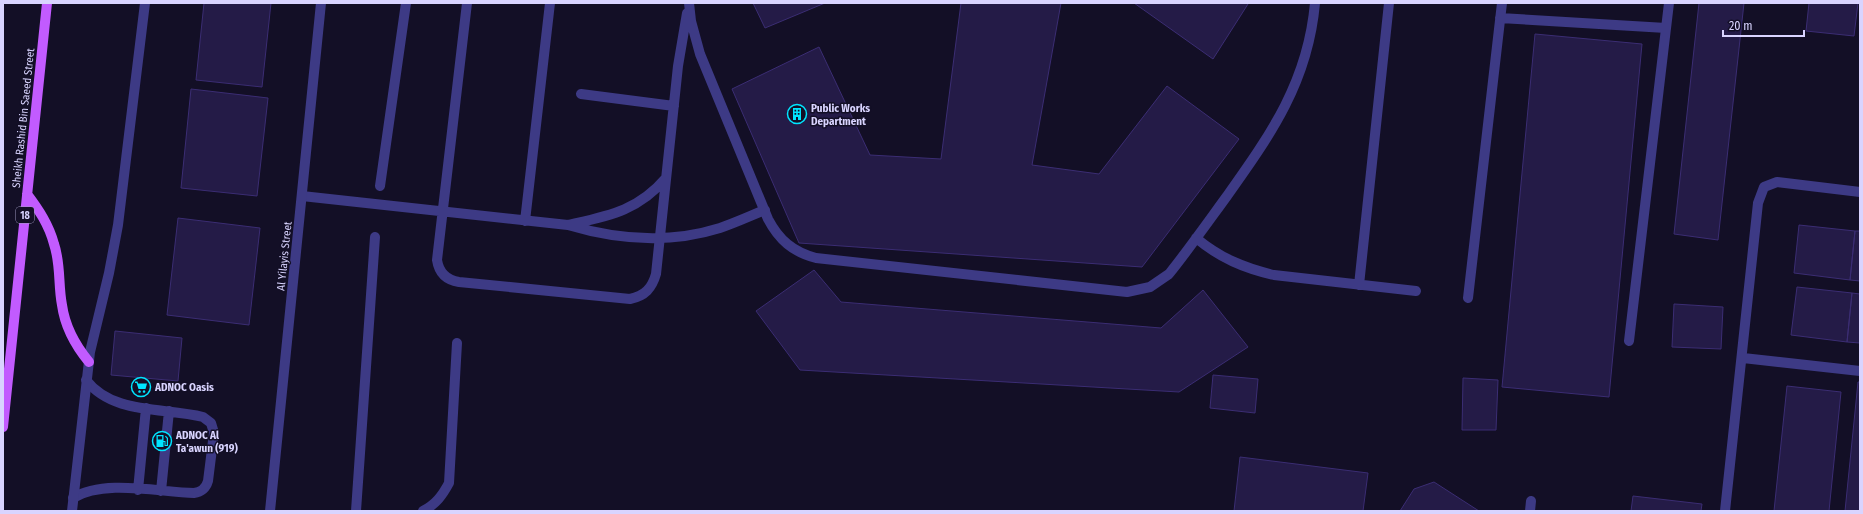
<svg xmlns="http://www.w3.org/2000/svg" width="1863" height="514" font-family="'Fira Sans Condensed',sans-serif">
  <style>
    .building { fill: #241b47; stroke: #3b2d73 }
    .lines { fill: none; stroke-linecap: round; stroke-linejoin: round }
    .service { stroke: #3d3a85; stroke-width: 10 }
    .minor { stroke: #3d3a85; stroke-width: 10 }
    .primary { stroke: #c25bff; stroke-width: 10 }
    .labels { text-anchor: middle; stroke-width: 3; stroke-linejoin: round; paint-order: stroke }
    .shield { fill: #130f26; stroke: #9e99be; stroke-width: 1 }
    .shield-label { font-size: 10px; font-weight: bold; fill: #d9d4ff }
    .poi-label { font-size: 11px; font-weight: bold; fill: #d9d4ff; stroke: #130f26; text-anchor: start }
    .street-label { font-size: 11px; fill: #d9d4ff; stroke: #130f26 }
  </style>
  <rect width="100%" height="100%" fill="#130f26"/>
  <path class="building" d="M 204,3 L 271,3 L 262,87 L 196,80 Z
    M 753,3 L 825,3 L 765,28 Z
    M 961,3 L 1061,3 L 1032,165 L 1099,174 L 1167,86 L 1239,139 L 1142,267 L 799,243 L 732,89 L 819,47 L 870,155 L 941,159 Z
    M 1134,3 L 1246,3 L 1248,4 L 1213,59 Z
    M 1699,3 L 1744,3 L 1718,240 L 1674,234 Z
    M 1809,3 L 1858,3 L 1854,36 L 1806,31 Z
    M 1535,34 L 1642,44 L 1609,397 L 1502,387 Z
    M 191,89 L 268,98 L 257,196 L 181,188 Z
    M 178,218 L 260,228 L 249,325 L 167,315 Z
    M 1799,225 L 1855,231 L 1850,280 L 1794,273 Z
    M 1855,231 L 1860,231 L 1860,281 L 1850,280 Z
    M 814,270 L 841,302 L 1161,328 L 1203,290 L 1248,347 L 1179,392 L 800,370 L 756,311 Z
    M 1797,287 L 1852,293 L 1847,342 L 1791,335 Z
    M 1852,293 L 1860,294 L 1860,343 L 1847,342 Z
    M 1674,304 L 1723,307 L 1721,349 L 1672,347 Z
    M 115,331 L 182,338 L 178,381 L 111,375 Z
    M 1213,375 L 1258,379 L 1255,413 L 1210,408 Z
    M 1463,378 L 1498,380 L 1496,430 L 1462,430 Z
    M 1858,382 L 1860,382 L 1860,511 L 1845,511 Z
    M 1787,386 L 1841,392 L 1829,511 L 1774,511 Z
    M 1240,457 L 1368,473 L 1363,511 L 1234,511 Z
    M 1434,482 L 1479,511 L 1400,511 L 1414,489 Z
    M 1633,496 L 1702,504 L 1701,511 L 1631,511 Z"/>
  <g class="lines">
    <path class="service" d="M 467,3 L 437,260 C 439,273 446,280 459,282 L 630,299 C 645,296 652,288 656,274 L 678,66 L 687,13
      M 689,3 L 691,21 L 700,54 L 768,219 C 779,240 793,252 816,258 L 1127,292 L 1150,287 L 1169,274 C 1189,249 1208,222 1227,196 C 1271,134 1308,82 1315,3
      M 581,94 L 674,106
      M 380,186 L 406,3
      M 302,196 L 568,225 C 618,240 669,244 720,228 C 735,223 750,216 765,210
      M 525,221 L 550,3
      M 568,225 C 608,216 638,211 666,178
      M 1196,238 C 1220,258 1244,268 1274,275 L 1416,291
      M 1359,285 L 1389,3
      M 138,490 L 146,408
      M 161,491 L 169,411
      M 73,498 C 104,479 158,492 194,493 C 202,492 206,488 208,481 L 214,433 L 211,423 L 203,417 C 164,407 113,415 86,380
      M 356,511 L 375,237
      M 423,511 C 436,504 442,496 449,483 L 457,343
      M 1530,511 L 1531,501"/>
    <path class="minor" d="M 1500,18 L 1666,28
      M 1468,298 L 1502,3
      M 1629,341 L 1669,3
      M 1743,358 L 1860,371
      M 72,511 L 90,352 L 109,273 L 118,225 L 145,3
      M 270,511 L 321,3
      M 1725,511 L 1758,203 L 1764,187 L 1777,182 L 1860,192"/>
    <path class="primary" d="M 27,194 C 39,210 49,225 54,244 C 61,264 58,285 62,305 C 65,327 75,345 89,362
      M 3,427 L 47,3"/>
  </g>
  <defs>
    <g id="building-ring" transform="scale(1)"><circle r="9.5" fill="#130f26" stroke="#00e5ff" stroke-width="1.5"/><path d="M-4-6H4V6H1V3H-1V6H-4ZM-2.5-4.3h1.7v1.8h-1.7ZM.8-4.3h1.7v1.8H.8ZM-2.5-1h1.7V.8h-1.7ZM.8-1h1.7V.8H.8Z" fill="#00e5ff"/></g>
    <g id="supermarket-ring" transform="scale(1)"><circle r="9.5" fill="#130f26" stroke="#00e5ff" stroke-width="1.5"/><path d="M-6-5.5h2.5l.6 2H6L4.5 2H-2.5L-4.4-4H-6ZM-1.5 3.2a1.3 1.3 0 1 0 .1 0ZM3 3.2a1.3 1.3 0 1 0 .1 0Z" fill="#00e5ff"/></g>
    <g id="fuel-ring" transform="scale(1)"><circle r="9.5" fill="#130f26" stroke="#00e5ff" stroke-width="1.5"/><path d="M-5.5-6h7V0h2V4h1.3V-2.5L3-4.5l.8-.8L6-3V5H2.5V1h-1V6h-7ZM-4.2-4.7v3.2H.2V-4.7Z" fill="#00e5ff"/></g>
  </defs>
  <g fill-rule="evenodd">
    <use href="#building-ring" x="797" y="114"/>
    <use href="#supermarket-ring" x="141" y="387"/>
    <use href="#fuel-ring" x="162" y="441"/>
  </g>
  <g class="labels">
    <rect class="shield" x="16" y="207" width="18" height="16" rx="3"/>
    <g class="shield-label">
      <text x="25" y="219">18</text>
    </g>
    <g class="poi-label">
      <text x="811" y="112">Public Works<tspan x="811" dy="13">Department</tspan></text>
      <text x="155" y="391">ADNOC Oasis</text>
      <text x="176" y="439">ADNOC Al<tspan x="176" dy="13">Ta'awun (919)</tspan></text>
    </g>
    <g class="street-label">
      <text transform="translate(23 118) rotate(-84)" y="4">Sheikh Rashid Bin Saeed Street</text>
      <text transform="translate(284 256) rotate(-84)" y="4">Al Yilayis Street</text>
    </g>
  </g>
  <rect width="1863" height="514" fill="none" stroke="#d9d4ff" stroke-width="8"/>
  <path d="M1723 30v6h81v-6" fill="none" stroke="#d9d4ff" stroke-width="2"/>
  <text x="1729" y="30" font-size="12" fill="#d9d4ff" stroke="#130f26" stroke-width="3" paint-order="stroke">20 m</text>
</svg>
